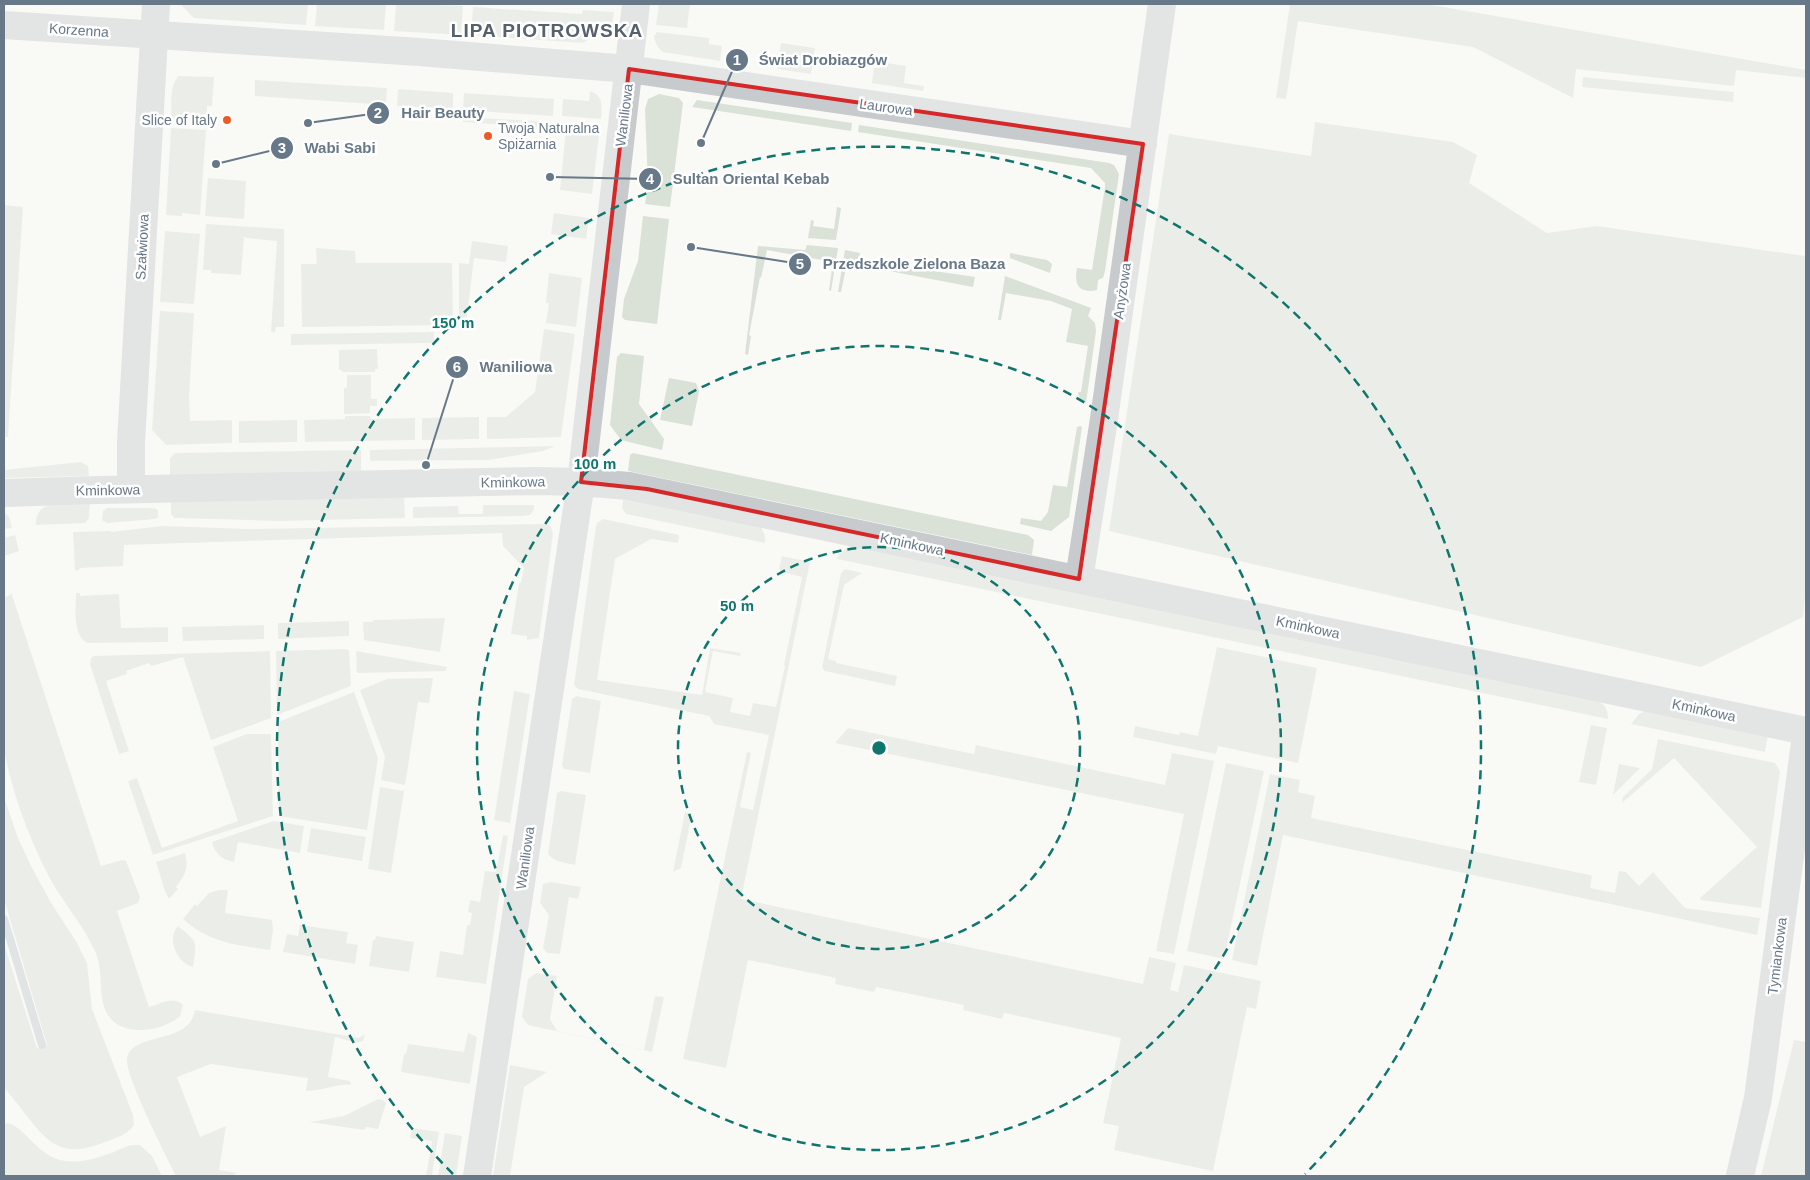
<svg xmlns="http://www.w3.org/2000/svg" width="1810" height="1180" font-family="Helvetica,sans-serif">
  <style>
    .green { fill: #dae1d7 }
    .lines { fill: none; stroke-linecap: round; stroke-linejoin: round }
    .stream { stroke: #c1cad0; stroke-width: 8 }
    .minor { stroke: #c7cbce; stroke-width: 28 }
    .marked { fill: none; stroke: #d62828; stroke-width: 4; stroke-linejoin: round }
    .ring { fill: none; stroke: #0f766e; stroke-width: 2.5; stroke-dasharray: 9 6 }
    .poi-dot { fill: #e95c26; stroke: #fff; stroke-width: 2 }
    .labels { text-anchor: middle; stroke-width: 5; stroke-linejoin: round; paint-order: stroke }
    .street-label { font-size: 14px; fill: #677888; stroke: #fff }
    .poi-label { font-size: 14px; fill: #677888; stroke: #fff; text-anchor: end }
    .district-label { font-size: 19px; font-weight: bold; letter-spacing: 1px; fill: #55616d; stroke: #fff }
    .centre { fill: #0f766e; stroke: #fff; stroke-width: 2.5 }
    .ring-label { font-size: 15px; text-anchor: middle; font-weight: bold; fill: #0f766e; stroke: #fff; stroke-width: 5; stroke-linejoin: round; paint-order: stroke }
    .leader { fill: none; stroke: #677888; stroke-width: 2 }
    .callout-dot { fill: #677888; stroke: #fff; stroke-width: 2 }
    .mark-label { font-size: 15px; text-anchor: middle; font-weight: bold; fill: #fff }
    .callout-label { font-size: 15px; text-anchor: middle; font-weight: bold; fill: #677888; stroke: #fff; stroke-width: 5; stroke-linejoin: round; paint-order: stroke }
  </style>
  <rect width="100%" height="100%" fill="#f9f9f6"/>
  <path class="green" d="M 180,4 L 308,4 L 306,25 L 194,18 Z
    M 317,4 L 386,4 L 384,30 L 315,26 Z
    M 396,4 L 463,6 L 461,35 L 394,31 Z
    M 659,4 L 690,4 L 687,28 L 656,25 Z
    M 1290,4 L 1426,4 L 1806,70 L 1806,78 L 1736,70 L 1734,86 L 1576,69 L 1573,98 L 1473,47 L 1298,21 L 1286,99 L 1276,98 Z
    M 473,7 L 582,14 L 583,10 L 614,12 L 612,25 L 583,43 L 471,35 Z
    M 656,32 L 709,38 L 709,44 L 722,46 L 720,61 L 663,52 C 658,48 654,42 654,35 L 656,35 Z
    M 781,43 L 815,48 L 811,74 L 777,69 Z
    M 880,62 L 906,66 L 904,83 L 924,86 L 923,91 L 872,83 L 874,68 L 879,68 Z
    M 179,76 L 214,77 L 212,106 L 207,106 L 207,121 L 171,118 C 172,105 169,85 179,76 Z
    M 1583,77 L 1734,92 L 1733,102 L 1582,87 Z
    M 255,80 L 387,88 L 386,105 L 255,96 Z
    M 398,89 L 453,93 L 453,109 L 397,106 Z
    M 590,91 C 604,96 602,106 601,119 L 562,116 L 563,99 L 589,101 Z
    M 464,93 L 554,99 L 553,116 L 463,110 Z
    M 659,94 L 679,98 L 683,103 L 670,207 L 645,204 L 648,186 L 645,109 L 648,99 Z
    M 697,100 L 852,123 L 851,131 L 692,107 Z
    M 463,117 L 552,122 L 552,128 L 463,122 Z
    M 561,122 L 600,126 L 592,194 L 560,190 L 566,129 L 561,128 Z
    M 1315,122 L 1453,142 L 1477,155 L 1469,183 L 1547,233 L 1597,226 L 1805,256 L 1806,587 L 1803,617 L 1701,667 L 1109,531 L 1169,134 L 1311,156 Z
    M 859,125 L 1109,163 L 1114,165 L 1119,174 L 1105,271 L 1103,278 L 1098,280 L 1097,290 C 1078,294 1074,284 1077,268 L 1092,270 L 1105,187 L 1105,183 L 1091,168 L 858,132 Z
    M 171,128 L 206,130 L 200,215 L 182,213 L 182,216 L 166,215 Z
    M 208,178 L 246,181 L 244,219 L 205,216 Z
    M 4,205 L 23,207 L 8,437 L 4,437 Z
    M 837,207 L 841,208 L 836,240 L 808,238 L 811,220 L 814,221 L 813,226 L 834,229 Z
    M 554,213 L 589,218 L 586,239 L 551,234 Z
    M 643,216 L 669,219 L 657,324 L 625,320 L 622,317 L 624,299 L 638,261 Z
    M 206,224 L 284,229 L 284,327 L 276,327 L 275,332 L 271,332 L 277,241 L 246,238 L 246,237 L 244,237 L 241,275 L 211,273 L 211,270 L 203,270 Z
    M 165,231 L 200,234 L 194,304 L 160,302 Z
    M 472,241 L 508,246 L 506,262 L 474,258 L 466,325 L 459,325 L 459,263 L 469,264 Z
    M 807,245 L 838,248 L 831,291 L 829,290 L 833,262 L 767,250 L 761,278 L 760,277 L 749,335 L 751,336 L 748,355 L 745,354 L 758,246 L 805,250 Z
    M 316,248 L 355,251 L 356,263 L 452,263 L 453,325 L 302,327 L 301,264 L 317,264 Z
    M 845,250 L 860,253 L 859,260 L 975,277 L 973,287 L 847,263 L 841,292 L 838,292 Z
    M 1010,253 L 1047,260 L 1052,264 L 1050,273 L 1010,258 Z
    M 549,273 L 582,278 L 576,327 L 546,323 L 549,303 L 546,303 Z
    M 1005,276 L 1091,308 L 1088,316 L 1095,323 L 1096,331 L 1086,403 L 1080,402 L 1078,392 L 1081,392 L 1088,346 L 1066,342 L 1072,309 L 1051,301 L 1006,293 L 1001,320 L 998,320 Z
    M 160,311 L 194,313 L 189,397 L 190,421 L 232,420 L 232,443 L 166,445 L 152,430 Z
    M 544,329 L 575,334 L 561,437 L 487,439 L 487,417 L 506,417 L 535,392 Z
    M 434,332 L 434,343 L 291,345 L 291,334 Z
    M 377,349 L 378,369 L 375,369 L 375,372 L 342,372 L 341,370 L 339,370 L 339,350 Z
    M 621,353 L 644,356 L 639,404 L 664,439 L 662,450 L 621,440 L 610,425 L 617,357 Z
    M 347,375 L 371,375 L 371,399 L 377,399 L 377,406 L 370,406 L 370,413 L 344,414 L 344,388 L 347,388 Z
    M 669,378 L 696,383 L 699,391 L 692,426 L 660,420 Z
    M 345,416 L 370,416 L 371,419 L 415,418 L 415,440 L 305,442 L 304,420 L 345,419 Z
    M 479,417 L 479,439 L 422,440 L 422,418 Z
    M 297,420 L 297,442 L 239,443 L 239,421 Z
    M 1080,426 L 1082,427 L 1069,517 L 1051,531 L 1020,524 L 1021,518 L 1041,521 L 1048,512 L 1053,485 L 1067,487 L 1077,427 Z
    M 555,446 L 543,451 L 489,460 L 370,461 L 370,450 Z
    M 361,450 L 361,472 L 170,475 L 170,458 L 175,453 Z
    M 633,453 L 1028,535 L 1034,540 L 1032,555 L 628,471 L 630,455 Z
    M 81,462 L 88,466 L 89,476 L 4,478 L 4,470 Z
    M 624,495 L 761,527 L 765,536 L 765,543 L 626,514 L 622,508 Z
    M 404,497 L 405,518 L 278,521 L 177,518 L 174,518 L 171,514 L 171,501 Z
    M 90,501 L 89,518 L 85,523 L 36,525 C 34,497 72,503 90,501 Z
    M 483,505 L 534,505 L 534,510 L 530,515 L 521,516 L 413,518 L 413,507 L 458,506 L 459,514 L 483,514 Z
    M 107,508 L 154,508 L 158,510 L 158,517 L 155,519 L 107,523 L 102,520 L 103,511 Z
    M 4,512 L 9,517 L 12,528 L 4,529 Z
    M 603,519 L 679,535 L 678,543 L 651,539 L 615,559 L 597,680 L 702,695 L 710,648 L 741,653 L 740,656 L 713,651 L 705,692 L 733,698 L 730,712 L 750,716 L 753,703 L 776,707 L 785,666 L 784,665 L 802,577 L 782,572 L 779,569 L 782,556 L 810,562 L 741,899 L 1143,984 L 1149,957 L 1176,963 L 1170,990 L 1178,992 L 1184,965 L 1261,981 L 1256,1009 L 1247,1007 L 1213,1171 L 1114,1150 L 1119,1126 L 1103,1123 L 1121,1038 L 1004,1013 L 1002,1019 L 963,1010 L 964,1005 L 876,987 L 874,992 L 835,984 L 836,978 L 748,960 L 726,1068 L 683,1059 L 747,752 L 751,753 L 740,807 L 753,810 L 769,735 L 714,724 L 709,716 L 578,689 L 574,685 L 596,526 L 597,523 Z
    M 542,524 L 550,525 L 553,533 L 539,638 L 527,640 L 527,636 L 511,634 L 519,583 L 521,582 L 524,568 L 503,546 L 502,533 L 124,545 L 123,566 L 80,568 L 79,570 L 75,571 L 73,532 L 111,531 L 111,532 L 162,526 L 250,529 Z
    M 15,535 L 19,551 L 4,556 L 4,538 Z
    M 852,544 L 1598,701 C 1606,705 1608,711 1608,719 L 837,559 L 839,554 Z
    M 845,569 L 862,573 L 844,585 L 828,659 L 836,661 L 836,663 L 897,676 L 895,686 L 825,671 L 822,668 L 841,573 Z
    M 13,593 L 12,595 L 101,866 L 122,860 L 126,861 L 140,897 L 138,903 L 117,911 L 149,1007 C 160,1004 174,995 183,1005 L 180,1016 C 166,1030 130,1036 114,1022 C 94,1005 106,975 95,951 C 84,927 67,907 53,884 C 30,842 13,796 4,750 C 2,734 4,716 4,700 C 4,666 4,632 4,598 Z
    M 76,593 L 80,593 L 80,596 L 119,594 L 121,628 L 168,627 L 168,642 L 87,643 C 72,634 76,608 76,593 Z
    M 445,618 L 440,652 L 364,640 L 363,622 L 372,622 L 374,620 Z
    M 349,621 L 349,636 L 278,639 L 278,623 Z
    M 264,625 L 264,639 L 183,641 L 182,627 Z
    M 1217,647 L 1317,668 L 1298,763 L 1218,746 L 1216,754 L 1133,737 L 1135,726 L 1179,735 L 1180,732 L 1198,736 Z
    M 344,649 L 349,650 L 351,686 L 277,715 L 276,651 Z
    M 270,651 L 271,718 L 211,740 L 183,657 L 151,666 L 149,663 L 126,671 L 127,674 L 106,681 L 129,751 L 119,754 L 90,664 L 91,658 L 94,656 Z
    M 356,651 L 447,667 L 446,671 L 357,673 Z
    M 433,678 L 429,703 L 418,702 L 405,785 L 381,780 L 385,757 L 360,690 L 387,679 Z
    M 514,691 L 530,694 L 510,823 L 494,820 Z
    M 354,692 L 378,758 L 367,830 L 279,816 L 278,722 Z
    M 576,696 L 601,701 L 590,773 L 564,769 L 562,765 L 572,699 Z
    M 1645,711 L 1768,734 L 1765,752 L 1631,724 L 1639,714 Z
    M 1591,725 L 1607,728 L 1596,785 L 1579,782 Z
    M 848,728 L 974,754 L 976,745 L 1165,785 L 1172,753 L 1214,761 L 1174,954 L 1156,951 L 1184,814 L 835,743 Z
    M 247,734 L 271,734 L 273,816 L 153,855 L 128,781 L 137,778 L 162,848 L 238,821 L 213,747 Z
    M 1658,739 L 1775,763 L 1780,771 L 1761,908 L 1701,900 L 1700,898 L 1757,847 L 1674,758 L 1622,803 L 1623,797 L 1652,769 Z
    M 1226,763 L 1264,771 L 1224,959 L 1187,951 Z
    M 1619,764 L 1640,768 L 1613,795 Z
    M 1270,774 L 1300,780 L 1298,792 L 1315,796 L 1311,818 L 1590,875 L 1592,876 L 1590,888 L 1615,893 L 1619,871 L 1626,872 L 1639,886 L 1653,872 L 1685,908 L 1760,918 L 1757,935 L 1283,835 L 1257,966 L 1232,960 Z
    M 380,787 L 404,791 L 391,873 L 368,869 Z
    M 561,791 L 586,795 L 575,865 C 566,863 554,862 548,854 L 557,793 Z
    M 4,797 L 18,838 L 31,866 L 50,901 L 77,943 L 87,963 L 92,1009 L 133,1115 L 134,1125 C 127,1136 112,1139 100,1144 C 56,1160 44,1137 19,1106 C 14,1100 9,1093 4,1088 L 4,944 L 37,1048 L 47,1045 L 4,899 Z
    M 685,812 L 692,814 L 681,868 L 673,872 Z
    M 274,821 L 304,826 L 300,853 L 238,842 L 234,862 C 222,860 215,854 212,842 Z
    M 311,828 L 366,837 L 362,861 L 307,852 Z
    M 503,835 L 508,836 L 486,984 L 436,977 L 440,951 L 463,955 L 467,925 L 470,925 L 472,913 L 468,912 L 470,900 L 480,902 L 485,871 L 496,872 Z
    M 185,853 C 189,868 185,875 176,887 L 178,889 L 169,899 L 165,891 L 156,862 Z
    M 551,882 L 581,887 L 578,899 L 569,897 L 560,954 L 547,953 L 543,948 L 549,915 L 540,903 L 543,884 Z
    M 219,890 L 228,890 L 225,913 L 272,920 L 273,931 L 270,950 C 236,945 210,943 183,919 L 195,904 L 197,906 L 209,893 Z
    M 300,925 L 348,932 L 346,943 L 358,945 L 355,964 L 283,952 L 287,934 L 298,936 Z
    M 178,926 C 198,942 197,941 193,967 C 177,963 166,939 178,926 Z
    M 376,936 L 414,942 L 409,972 L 369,966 L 373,940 L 375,940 Z
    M 536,973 L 557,976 L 550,1019 L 557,1031 L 644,1050 L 655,996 L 664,997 L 652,1052 L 528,1025 L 522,1017 L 528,979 Z
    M 195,1010 L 359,1038 L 365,1034 L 363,1041 L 357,1043 L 335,1037 L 328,1077 L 350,1081 L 351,1085 C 337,1083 322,1091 306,1091 L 308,1078 L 211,1064 L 177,1077 L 200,1137 L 226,1126 L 219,1170 L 237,1173 L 232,1176 L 176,1176 C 166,1156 125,1076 127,1059 C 131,1031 189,1046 195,1010 Z
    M 468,1033 L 477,1037 L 470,1084 L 401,1072 L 404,1054 L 406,1054 L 408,1044 L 464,1052 Z
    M 1794,1040 L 1806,1042 L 1806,1176 L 1761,1176 Z
    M 510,1065 L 547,1072 L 524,1087 L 510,1176 L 493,1176 Z
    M 378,1099 L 383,1100 L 386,1103 L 378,1129 L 366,1127 L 364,1130 L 310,1122 L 344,1116 Z
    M 7,1123 C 24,1125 37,1157 65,1161 C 82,1163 98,1158 114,1152 C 123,1148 130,1144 140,1145 L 152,1156 L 162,1176 L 4,1176 L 4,1125 Z
    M 412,1128 L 439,1132 L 432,1176 L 426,1176 L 432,1141 L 410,1138 Z
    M 445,1133 L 462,1136 L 456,1176 L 438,1176 Z"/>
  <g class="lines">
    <path class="stream" d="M 4,919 L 42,1045"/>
    <path class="minor" d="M 4,25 L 419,52 L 629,69 L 1143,144
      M 131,489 L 131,442 L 156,4
      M 4,493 L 98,490 L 538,481 L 581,482 L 629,486 L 1806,731
      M 1079,579 L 1104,419 L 1162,4
      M 477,1176 L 581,482 L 636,4
      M 1740,1176 L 1758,1098 L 1806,735"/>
  </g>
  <path d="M0 0H1810V1180H0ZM 629,69 L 1143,144 L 1079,579 L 647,489 L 581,482 Z" fill="#f9f9f6" fill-opacity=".55" fill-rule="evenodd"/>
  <path class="marked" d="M 629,69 L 1143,144 L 1079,579 L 647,489 L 581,482 Z"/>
  <g class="ring">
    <circle cx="879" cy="748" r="201"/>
    <circle cx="879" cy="748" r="402"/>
    <path d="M453 1174A602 602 0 1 1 1305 1174"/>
  </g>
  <g class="poi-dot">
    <circle cx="227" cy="120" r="5"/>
    <circle cx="488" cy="136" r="5"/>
  </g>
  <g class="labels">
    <g class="street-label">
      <text transform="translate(79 30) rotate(4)" y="5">Korzenna</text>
      <text transform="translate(886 107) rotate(8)" y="5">Laurowa</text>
      <text transform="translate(624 115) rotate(-83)" y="5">Waniliowa</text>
      <text transform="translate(142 247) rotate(-87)" y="5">Szałwiowa</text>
      <text transform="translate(1122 291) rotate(-82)" y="5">Anyżowa</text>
      <text transform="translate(513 482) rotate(-1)" y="5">Kminkowa</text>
      <text transform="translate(108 490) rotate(-1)" y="5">Kminkowa</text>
      <text transform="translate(912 544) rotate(12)" y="5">Kminkowa</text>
      <text transform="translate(1308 627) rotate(12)" y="5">Kminkowa</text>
      <text transform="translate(1704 710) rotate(12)" y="5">Kminkowa</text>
      <text transform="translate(525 858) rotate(-82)" y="5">Waniliowa</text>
      <text transform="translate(1777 956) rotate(-83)" y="5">Tymiankowa</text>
    </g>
    <g class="poi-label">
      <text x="217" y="125">Slice of Italy</text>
      <text x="498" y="133" text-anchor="start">Twoja Naturalna<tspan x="498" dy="16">Spiżarnia</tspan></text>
    </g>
    <g class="district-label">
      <text x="547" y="37">LIPA PIOTROWSKA</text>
    </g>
  </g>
  <circle cx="879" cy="748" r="8" class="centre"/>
  <g class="ring-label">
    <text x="453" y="328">150 m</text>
    <text x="595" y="469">100 m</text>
    <text x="737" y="611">50 m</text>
  </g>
  <path class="leader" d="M701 143L737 60M308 123L378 113M216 164L282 148M550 177L650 179M691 247L800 264M426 465L457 367"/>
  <g class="callout-dot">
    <circle cx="701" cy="143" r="5"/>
    <circle cx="308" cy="123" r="5"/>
    <circle cx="216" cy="164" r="5"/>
    <circle cx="550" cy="177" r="5"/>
    <circle cx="691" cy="247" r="5"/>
    <circle cx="426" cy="465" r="5"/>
    <circle cx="737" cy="60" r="12"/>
    <circle cx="378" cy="113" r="12"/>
    <circle cx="282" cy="148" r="12"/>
    <circle cx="650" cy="179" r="12"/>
    <circle cx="800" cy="264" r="12"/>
    <circle cx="457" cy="367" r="12"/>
  </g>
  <g class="mark-label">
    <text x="737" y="65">1</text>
    <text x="378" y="118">2</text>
    <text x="282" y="153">3</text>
    <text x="650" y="184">4</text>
    <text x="800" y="269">5</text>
    <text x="457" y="372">6</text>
  </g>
  <g class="callout-label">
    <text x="823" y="65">Świat Drobiazgów</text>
    <text x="443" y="118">Hair Beauty</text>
    <text x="340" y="153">Wabi Sabi</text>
    <text x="751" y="184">Sultan Oriental Kebab</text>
    <text x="914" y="269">Przedszkole Zielona Baza</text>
    <text x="516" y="372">Waniliowa</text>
  </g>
  <rect width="1810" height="1180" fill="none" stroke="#677888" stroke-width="10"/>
</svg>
